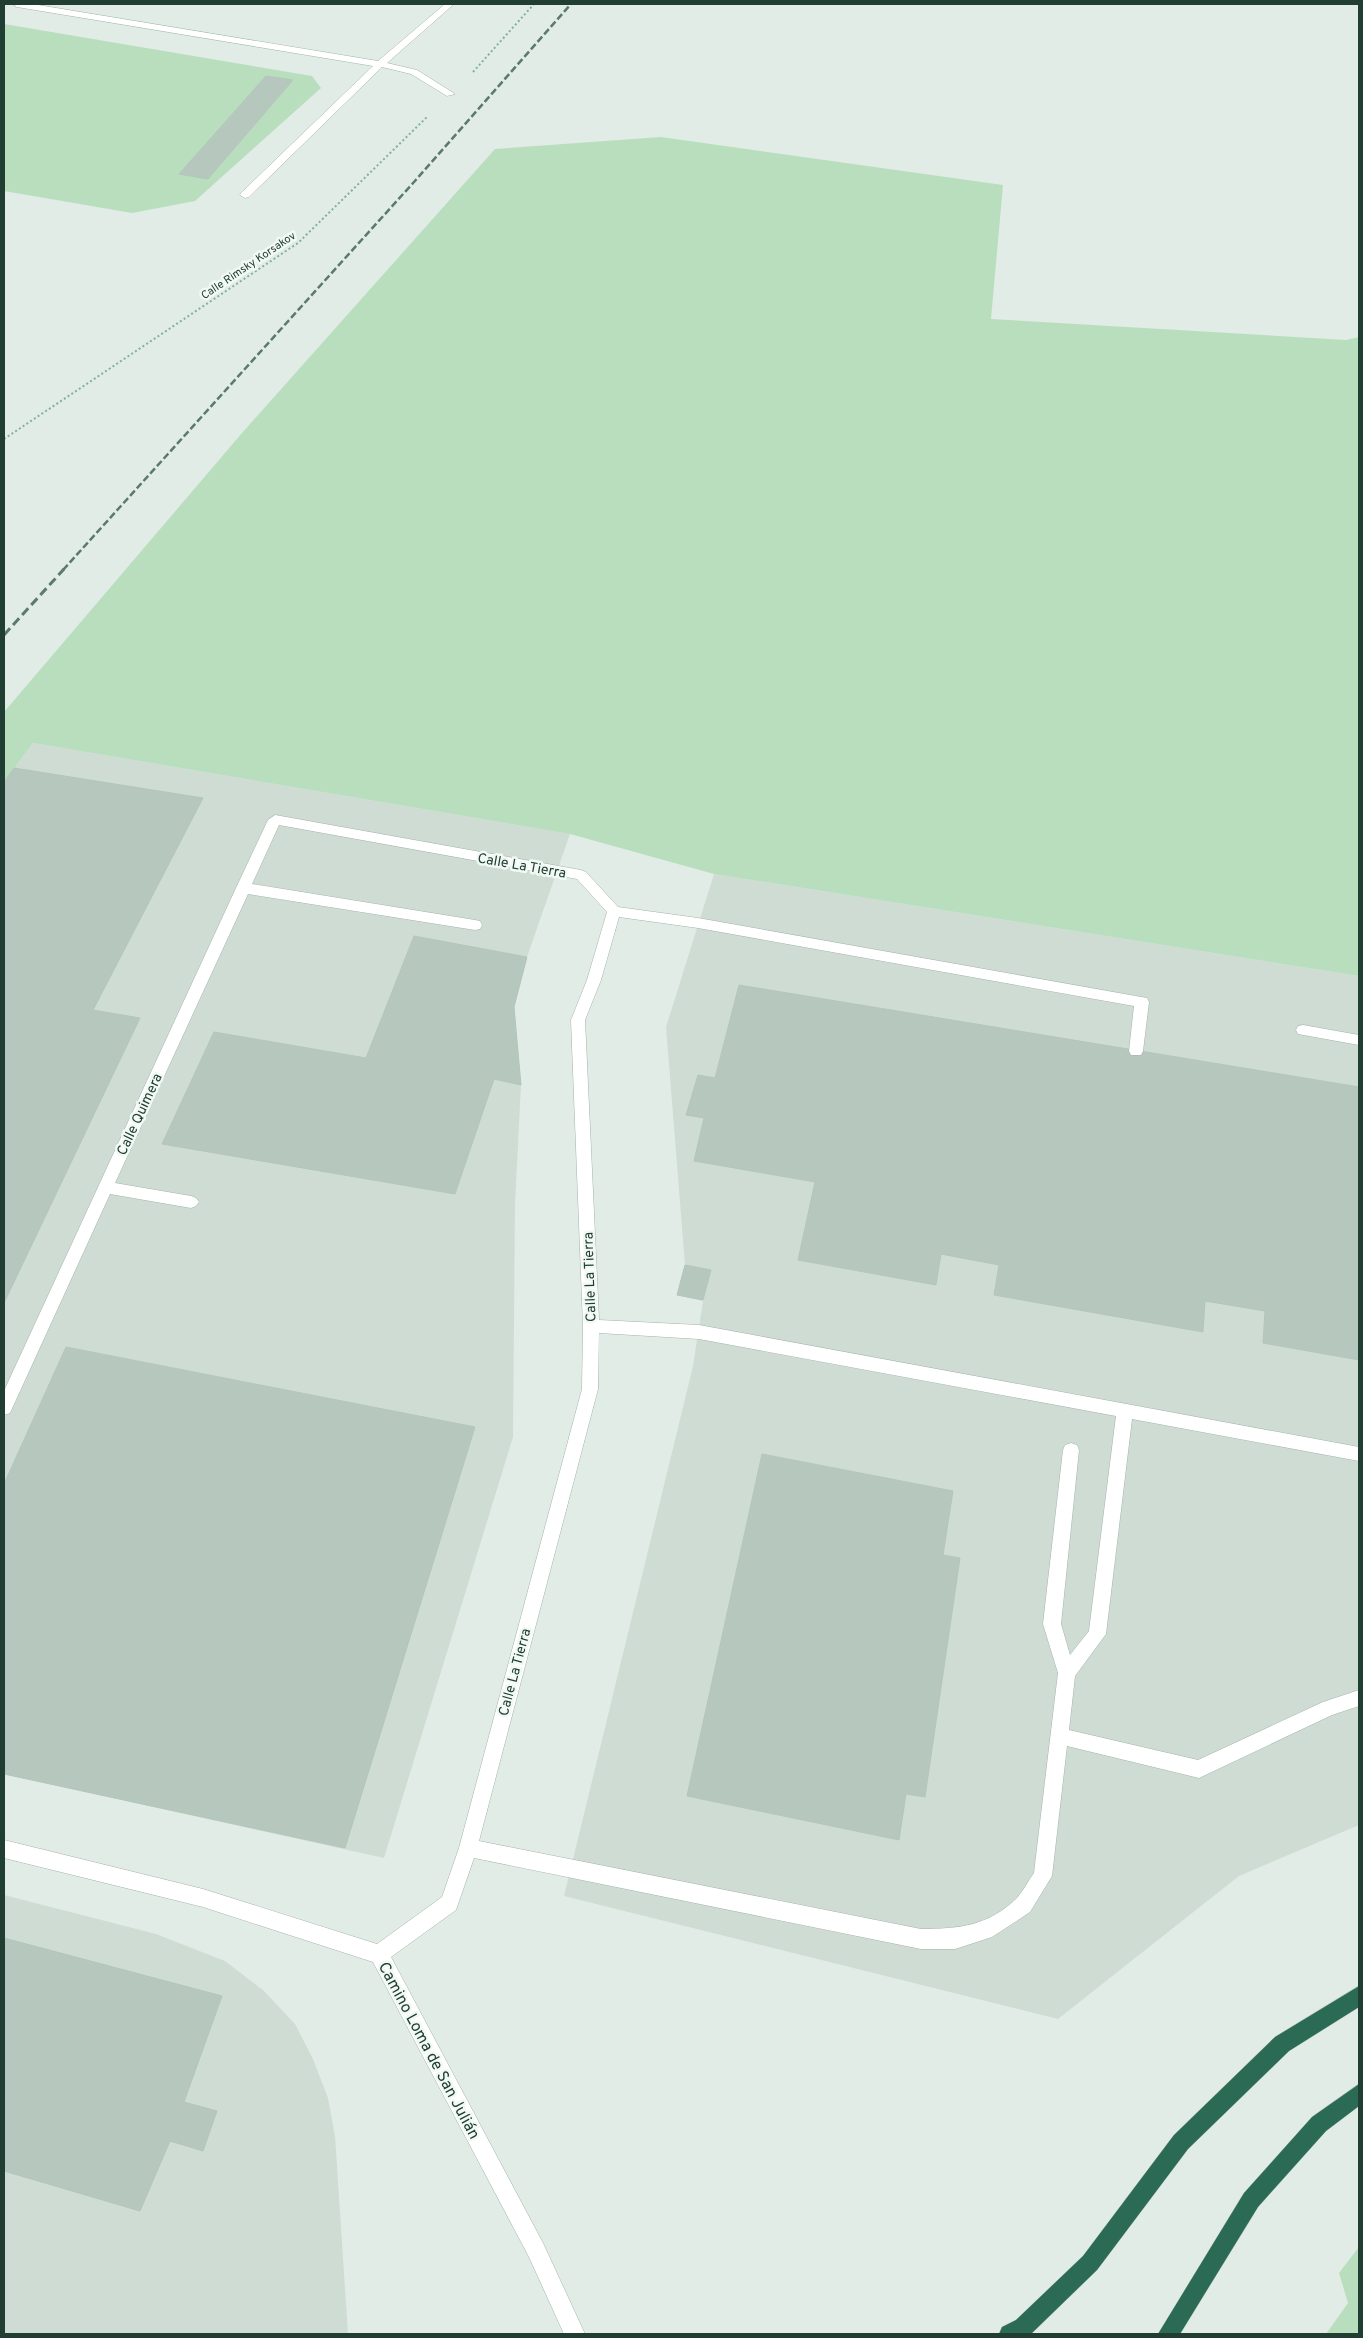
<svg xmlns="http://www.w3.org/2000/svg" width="1363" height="2338" font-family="Overpass,sans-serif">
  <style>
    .built { fill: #cfdcd4 }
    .green { fill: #b9debe }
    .building { fill: #b6c7be; stroke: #b3c6bc }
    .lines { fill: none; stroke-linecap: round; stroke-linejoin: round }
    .minor-casing { stroke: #a3b4ac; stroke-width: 1 }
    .highway-casing { stroke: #c1c9c6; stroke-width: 1 }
    .path { stroke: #80b19b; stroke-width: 2; stroke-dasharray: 2 2.5; stroke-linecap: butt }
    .minor { fill: #fff; fill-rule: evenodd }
    .highway { fill: #2b6b55; fill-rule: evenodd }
    .rail-far1 { stroke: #5b796d; stroke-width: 2.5; stroke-dasharray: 7 3; stroke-linecap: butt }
    .rail { stroke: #5b796d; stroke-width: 3; stroke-dasharray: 9 4.5; stroke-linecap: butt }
    .labels { text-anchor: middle; stroke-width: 5; stroke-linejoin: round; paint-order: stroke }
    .far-street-label { font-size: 11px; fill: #203e32; stroke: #f2f9f4 }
    .street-label { font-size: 14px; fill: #203e32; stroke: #f2f9f4 }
    .near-street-label { font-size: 16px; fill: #203e32; stroke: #f2f9f4 }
  </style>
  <rect width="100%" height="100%" fill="#e1ece6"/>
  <path class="built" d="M 33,743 L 570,834 L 527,957 L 514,1007 L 521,1085 L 515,1204 L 513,1437 L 384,1858 L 4,1774 L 4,782 Z
    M 714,874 L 1359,976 L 1359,1825 L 1239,1876 L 1058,2019 L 564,1896 L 693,1366 L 703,1301 L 677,1295 L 685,1265 L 666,1027 Z
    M 4,1895 L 156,1934 L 225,1961 L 263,1990 L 295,2024 L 313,2059 L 328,2098 L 335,2136 L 348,2334 L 4,2334 Z"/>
  <path class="green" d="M 4,24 L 312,76 L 321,88 L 195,201 L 132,213 L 4,191 Z
    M 661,137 L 1003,185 L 991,319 L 1346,340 L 1359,337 L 1359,976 L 714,874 L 570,834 L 33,743 L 4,782 L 4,712 L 242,433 L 495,149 Z
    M 1359,2247 L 1359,2334 L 1326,2334 L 1348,2303 L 1339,2273 Z"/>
  <path class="building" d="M 266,76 L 293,80 L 208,179 L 179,174 Z
    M 14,768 L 203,798 L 93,1010 L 140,1018 L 4,1303 L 4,782 Z
    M 414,936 L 527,957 L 514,1007 L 521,1085 L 494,1079 L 455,1194 L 162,1144 L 214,1032 L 366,1058 Z
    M 739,985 L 1359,1087 L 1359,1360 L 1263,1343 L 1265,1311 L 1205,1301 L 1203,1332 L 994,1295 L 999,1265 L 941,1254 L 936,1285 L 798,1260 L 815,1182 L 694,1161 L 704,1118 L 686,1115 L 698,1075 L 715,1078 Z
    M 685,1265 L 711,1270 L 703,1300 L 677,1295 Z
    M 66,1347 L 475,1427 L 345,1848 L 4,1774 L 4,1484 Z
    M 762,1454 L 953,1491 L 943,1555 L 960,1558 L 925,1797 L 906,1794 L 899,1840 L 687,1796 Z
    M 4,1938 L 222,1996 L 184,2102 L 217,2111 L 203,2151 L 170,2141 L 140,2211 L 4,2171 Z"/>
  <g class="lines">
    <g class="minor-casing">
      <path id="minor" d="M 13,4 L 32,4 L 378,61 L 445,4 L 454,4 L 387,63 L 417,70 L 455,94 L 447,96 L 411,74 L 382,67 L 249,197 L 245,198 L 240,195 L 241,193 L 373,66 L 17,7 Z
        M 275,815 L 581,870 L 586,872 L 618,907 L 698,918 L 1147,998 L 1149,1002 L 1143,1051 L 1141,1055 L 1131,1055 L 1129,1051 L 1134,1006 L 698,928 L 619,917 L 601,980 L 585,1020 L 599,1320 L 699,1325 L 1359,1447 L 1359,1461 L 1132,1419 L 1106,1634 L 1075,1676 L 1069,1730 L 1198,1760 L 1323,1702 L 1359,1690 L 1359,1706 L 1332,1715 L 1199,1778 L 1067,1746 L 1052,1876 L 1030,1912 L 992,1937 L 955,1949 L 921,1949 L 474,1858 L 456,1910 L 391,1957 L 543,2243 L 585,2334 L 564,2334 L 529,2257 L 373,1962 L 203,1907 L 4,1858 L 4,1840 L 203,1889 L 377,1944 L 442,1897 L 459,1848 L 582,1389 L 583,1326 L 571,1020 L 587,980 L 607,912 L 577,879 L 279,825 L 252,884 L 475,920 L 480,921 L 482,925 L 480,929 L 475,930 L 248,894 L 115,1183 L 191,1196 L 196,1198 L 199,1202 L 196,1206 L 191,1208 L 110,1194 L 10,1413 L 4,1415 L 4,1391 L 236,888 L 268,820 ZM 599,1333 L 699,1339 L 1116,1416 L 1089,1631 L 1070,1655 L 1061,1624 L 1079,1450 L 1077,1445 L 1071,1443 L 1065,1445 L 1063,1450 L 1043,1624 L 1058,1673 L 1034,1873 C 1028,1881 1023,1892 1016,1899 C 988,1926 958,1929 921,1929 L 479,1841 L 598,1389 Z
        M 1303,1025 L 1359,1035 L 1359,1045 L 1298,1034 L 1296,1030 L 1298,1026 Z"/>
    </g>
    <g class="highway-casing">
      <path id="highway" d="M 1359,1986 L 1359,2007 L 1289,2051 L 1188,2149 L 1097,2270 L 1031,2334 L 999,2334 L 1002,2327 L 1016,2320 L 1083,2256 L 1174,2135 L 1275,2037 Z
        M 1359,2084 L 1359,2106 L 1326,2131 L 1258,2207 L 1180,2334 L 1158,2334 L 1244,2193 L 1312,2117 Z"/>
    </g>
    <path class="path" d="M 473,72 L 534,4
      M 4,439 L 298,243 L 427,117"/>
    <use href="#minor" class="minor"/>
    <use href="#highway" class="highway"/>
    <path class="rail-far1" d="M 63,570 L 414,182 L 571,4"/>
    <path class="rail" d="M 4,635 L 64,569"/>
  </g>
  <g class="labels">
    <g class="far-street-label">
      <text transform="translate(248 265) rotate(-34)" y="4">Calle Rimsky Korsakov</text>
    </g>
    <g class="street-label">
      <text transform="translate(522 865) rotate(10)" y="5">Calle La Tierra</text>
      <text transform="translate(139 1114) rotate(-65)" y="5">Calle Quimera</text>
      <text transform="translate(589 1277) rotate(-92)" y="5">Calle La Tierra</text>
      <text transform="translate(514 1672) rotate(-75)" y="5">Calle La Tierra</text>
    </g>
    <g class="near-street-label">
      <text transform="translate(430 2050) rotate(62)" y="6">Camino Loma de San Julián</text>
    </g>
  </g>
  <rect width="1363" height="2338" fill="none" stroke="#203e32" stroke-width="10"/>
</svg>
